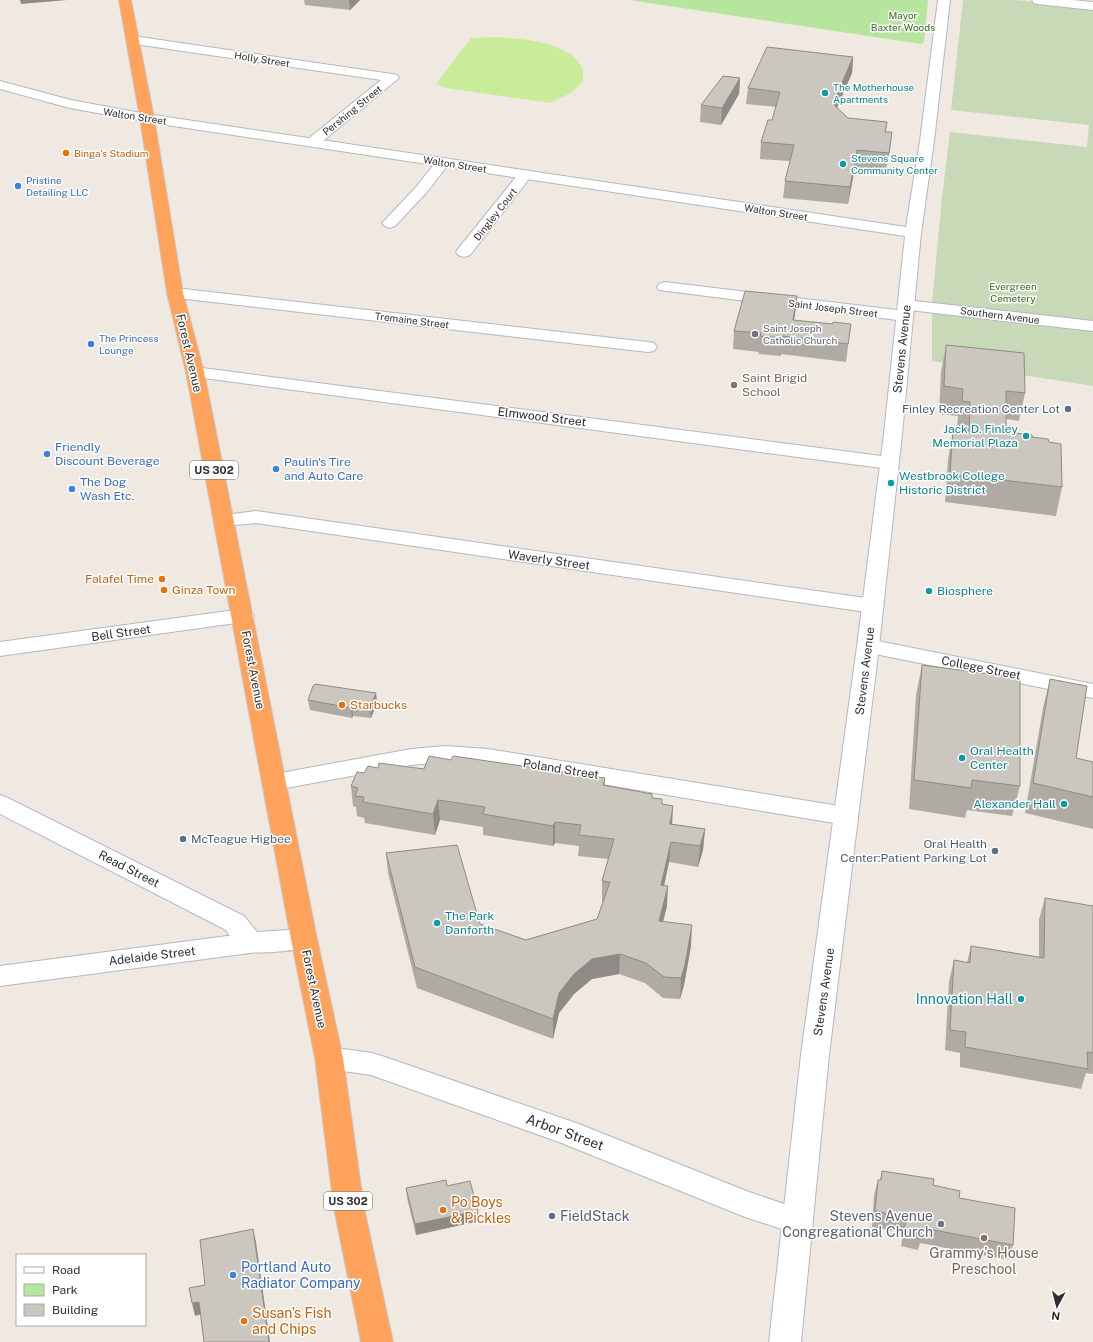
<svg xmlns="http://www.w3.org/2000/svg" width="1093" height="1342" font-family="'Public Sans',sans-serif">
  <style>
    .green { fill: #b6e59e }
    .cemetery { fill: #c8d9b8 }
    .pitch { fill: #c9ec9a }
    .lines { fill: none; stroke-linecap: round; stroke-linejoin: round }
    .street-casing { stroke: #b4b7c1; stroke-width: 2 }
    .secondary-casing { stroke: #b4b7c1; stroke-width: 2 }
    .highway-casing { stroke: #c9c9c9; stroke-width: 2 }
    .street { fill: #fff; fill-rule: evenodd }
    .secondary { fill: #fff; fill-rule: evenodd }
    .highway { fill: #ffa35c; fill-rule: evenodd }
    .wall { fill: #afaba4 }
    .shaded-wall { fill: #8e8b86 }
    .building { fill: #cbc7bf; stroke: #8e8b86 }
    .culture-dot { fill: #0f9aa8; stroke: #fff; stroke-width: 1.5 }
    .food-dot { fill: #e8710a; stroke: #fff; stroke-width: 1.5 }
    .shop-dot { fill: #3f7fe0; stroke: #fff; stroke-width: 1.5 }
    .worship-dot { fill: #6b7280; stroke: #fff; stroke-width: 1.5 }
    .education-dot { fill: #8d6e63; stroke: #fff; stroke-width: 1.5 }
    .service-dot { fill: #5c6f8a; stroke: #fff; stroke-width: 1.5 }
    .labels { text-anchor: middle; stroke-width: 3; stroke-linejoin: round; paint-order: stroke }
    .far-park-label { font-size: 10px; fill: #2c6e1b; stroke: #fff }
    .far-street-label { font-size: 10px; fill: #2e2e2e; stroke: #fff }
    .far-culture-label { font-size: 10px; fill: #0d838f; stroke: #fff; text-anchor: start }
    .far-food-label { font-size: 10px; fill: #c56008; stroke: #fff; text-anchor: start }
    .far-shop-label { font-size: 10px; fill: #366cbe; stroke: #fff; text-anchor: start }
    .far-worship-label { font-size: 10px; fill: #5b616d; stroke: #fff; text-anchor: start }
    .shield { fill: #fff; stroke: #6d6d6d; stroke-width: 1 }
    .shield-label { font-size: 11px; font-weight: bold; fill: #2e2e2e }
    .street-label { font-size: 12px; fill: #2e2e2e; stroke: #fff }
    .education-label { font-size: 12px; fill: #785e54; stroke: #fff; text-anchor: start }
    .service-label { font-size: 12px; fill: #4e5e75; stroke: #fff; text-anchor: end }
    .culture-label { font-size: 12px; fill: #0d838f; stroke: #fff; text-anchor: start }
    .shop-label { font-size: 12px; fill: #366cbe; stroke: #fff; text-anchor: start }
    .food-label { font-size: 12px; fill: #c56008; stroke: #fff; text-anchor: start }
    .near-culture-label { font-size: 14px; fill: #0d838f; stroke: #fff; text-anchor: end }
    .near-street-label { font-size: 14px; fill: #2e2e2e; stroke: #fff }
    .near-food-label { font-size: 14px; fill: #c56008; stroke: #fff; text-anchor: start }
    .near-service-label { font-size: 14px; fill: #4e5e75; stroke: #fff; text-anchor: start }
    .near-worship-label { font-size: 14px; fill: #5b616d; stroke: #fff; text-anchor: end }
    .near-education-label { font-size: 14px; fill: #785e54; stroke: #fff }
    .near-shop-label { font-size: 14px; fill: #366cbe; stroke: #fff; text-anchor: start }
  </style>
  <rect width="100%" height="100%" fill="#efe9e1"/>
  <path class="green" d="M 629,0 L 928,0 L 924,41 L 922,44 Z"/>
  <path class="cemetery" d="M 963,0 L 1016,0 L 1093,7 L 1093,386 L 932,361 L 932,303 L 942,197 L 950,132 L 1087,147 L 1089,125 L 951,110 Z"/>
  <path class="pitch" d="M 501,37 C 525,40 553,41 573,56 C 577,59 580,65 583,69 L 583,81 L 571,93 L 550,103 L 446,88 L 436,84 L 471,38 Z"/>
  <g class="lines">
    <g class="street-casing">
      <path id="street" d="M 1032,0 L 1072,0 L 1093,2 L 1093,10 L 1038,4 L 1034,3 Z
        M 133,36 L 392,74 L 397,75 L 399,78 L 318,145 L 313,146 L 308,145 L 306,142 L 308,139 L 381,80 L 128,43 L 127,40 L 128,37 Z
        M 443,158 L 448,159 L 450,162 L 427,192 L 395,226 L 390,228 L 385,226 L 382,223 L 385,220 L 417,186 L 438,159 Z
        M 525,171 L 530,172 L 532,175 L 470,255 L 464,257 L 458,255 L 456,252 L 458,249 L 520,172 Z
        M 665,282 L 905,311 L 911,312 L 913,316 L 911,320 L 905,321 L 659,290 L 657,287 L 659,284 Z
        M 175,288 L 648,342 L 654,343 L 657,347 L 654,351 L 648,352 L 169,297 L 167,293 L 169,289 Z
        M 906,300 L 1093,321 L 1093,331 L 900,309 L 898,305 L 900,301 Z
        M 195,367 L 889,457 L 896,459 L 898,463 L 896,467 L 889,469 L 189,376 L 186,372 L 189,368 Z
        M 256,511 L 873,599 L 880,601 L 884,606 L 880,611 L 873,613 L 256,523 L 224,526 L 217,524 L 214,520 L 217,516 Z
        M 243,609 L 250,611 L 254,616 L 250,621 L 0,656 L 0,642 Z
        M 868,639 L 1093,684 L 1093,698 L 860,651 L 857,646 L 860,641 Z
        M 445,746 L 488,749 L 846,807 L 855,810 L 858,816 L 855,822 L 846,825 L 488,765 L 445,762 L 411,765 L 275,790 L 267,788 L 263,782 L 267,776 L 275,774 L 411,749 Z
        M 250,933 L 259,936 L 263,943 L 259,950 L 250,953 L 0,986 L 0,966 Z
        M 329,1047 L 372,1053 L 382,1056 L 579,1124 L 749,1192 L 808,1212 L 812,1221 L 808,1230 L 797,1234 L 745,1217 L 559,1142 L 371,1075 L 329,1069 L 319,1066 L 315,1058 L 319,1050 Z"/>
    </g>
    <g class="secondary-casing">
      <path id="secondary" d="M 938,0 L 950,0 L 934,141 L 921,233 L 902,434 L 879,646 L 829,1055 L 801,1342 L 769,1342 L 801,1055 L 857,646 L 884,434 L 905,236 L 147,122 L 70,108 L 0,89 L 0,81 L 71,100 L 147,114 L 906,227 L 920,141 Z
        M 0,795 L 8,798 L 244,916 L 257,932 L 304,929 L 313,932 L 317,939 L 313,946 C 302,950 250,956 241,950 C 235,946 230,936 226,930 L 0,814 Z"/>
    </g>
    <g class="highway-casing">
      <path id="highway" d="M 119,0 L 131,0 L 154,118 L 183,293 L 204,372 L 317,939 L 343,1058 L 364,1208 L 393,1342 L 361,1342 L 334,1208 L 315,1058 L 291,939 L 186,372 L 167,293 L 140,118 Z"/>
    </g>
    <use href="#street" class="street"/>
    <use href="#secondary" class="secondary"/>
    <use href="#highway" class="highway"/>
  </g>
  <path class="wall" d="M 304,0 L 360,0 L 350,10 L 305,5 Z
    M 853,57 L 852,73 L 837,108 L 848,118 L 887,122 L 886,132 L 890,149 L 886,170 L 855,167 L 848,204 L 783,198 L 785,181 L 790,161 L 760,159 L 761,142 L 772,120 L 776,107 L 746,104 L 748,88 Z
    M 740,78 L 739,94 L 721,125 L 700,122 L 701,105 Z
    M 797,296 L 794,320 L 833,324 L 851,324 L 846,362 L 781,354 L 781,356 L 758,354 L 759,352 L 733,349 L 734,331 Z
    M 946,345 L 1025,393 L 1019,421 L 1006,419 L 1006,432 L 1032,437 L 1049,442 L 1062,487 L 1056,516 L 945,502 L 948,459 L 953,431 L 965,432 L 965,429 L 957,429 L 958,416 L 939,414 L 941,372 Z
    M 922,665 L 1020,786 L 1012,816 L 967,810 L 965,818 L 909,809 L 916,695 Z
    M 1050,679 L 1076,758 L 1093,762 L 1093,829 L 1025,813 L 1043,708 Z
    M 376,693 L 377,703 L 371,718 L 353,716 L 352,718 L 310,710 L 308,700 Z
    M 451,760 L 605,778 L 605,785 L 652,798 L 662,804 L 672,824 L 705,829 L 703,850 L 698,867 L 669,862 L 664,885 L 667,906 L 663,921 L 691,946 L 684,985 L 680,999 L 663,998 L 645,983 L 619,974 L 592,979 L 574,994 L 559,1013 L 553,1039 L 417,988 L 388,873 L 386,853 L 480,924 L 526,940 L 597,919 L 603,902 L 602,902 L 602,881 L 608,859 L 578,856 L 579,846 L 555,843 L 553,846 L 483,835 L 483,827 L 440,820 L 435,835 L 365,823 L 364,818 L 357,816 L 356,807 L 353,806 L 351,786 L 364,773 L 378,768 L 424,769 Z
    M 1045,898 L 1093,906 L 1093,1074 L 1086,1073 L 1081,1089 L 960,1067 L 960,1053 L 945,1050 L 949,981 L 954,960 L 967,963 L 971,946 L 1039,957 L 1039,919 Z
    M 882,1171 L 933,1185 L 959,1198 L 1013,1245 L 1008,1260 L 920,1243 L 918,1250 L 901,1246 L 903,1233 L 872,1227 L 874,1195 L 878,1180 L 880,1180 Z
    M 447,1186 L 479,1221 L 416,1235 L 407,1198 L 406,1188 Z"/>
  <path class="shaded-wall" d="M 20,0 L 67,0 L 21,4 Z
    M 349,0 L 360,0 L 350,10 Z
    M 853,57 L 852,73 L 831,121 L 833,104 Z
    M 740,78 L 739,94 L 721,125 L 722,108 Z
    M 892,132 L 890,149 L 886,170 L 889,153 Z
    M 857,150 L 855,167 L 848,204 L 850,187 Z
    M 797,296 L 795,314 L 791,338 L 793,320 Z
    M 376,693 L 377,703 L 371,718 L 370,708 Z
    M 352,705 L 353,716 L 352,718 L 351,708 Z
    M 438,800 L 440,820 L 435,835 L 433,814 Z
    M 673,806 L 672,827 L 670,824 Z
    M 555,822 L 555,843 L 553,846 L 553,826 Z
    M 705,829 L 703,850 L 698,867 L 700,846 Z
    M 671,842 L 669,862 L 660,905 L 661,885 Z
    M 668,886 L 667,906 L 658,942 L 659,921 Z
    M 692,925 L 691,946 L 684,985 L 680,999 L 681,978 Z
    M 620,954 L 619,974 L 592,979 L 574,994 L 559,1013 L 553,1039 L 553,1019 L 559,993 L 574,974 L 592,959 Z
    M 478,1211 L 479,1221 L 416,1235 L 415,1224 Z
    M 253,1229 L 256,1242 L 270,1342 L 269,1342 Z
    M 199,1302 L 202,1314 L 195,1316 L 192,1303 Z"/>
  <path class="building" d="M 767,47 L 853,57 L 833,104 L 848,118 L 887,122 L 885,132 L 892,132 L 889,153 L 857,150 L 850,187 L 785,181 L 794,145 L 761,142 L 768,120 L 772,120 L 780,92 L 748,88 Z
    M 723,76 L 740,78 L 722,108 L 701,105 Z
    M 745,291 L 797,296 L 793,320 L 833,324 L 833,322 L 851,324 L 848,344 L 783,336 L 782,338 L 760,336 L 761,333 L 734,331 Z
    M 946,345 L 1024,353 L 1025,393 L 1006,391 L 1006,432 L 1032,435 L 1032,437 L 1048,439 L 1049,442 L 1061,444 L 1062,487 L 950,474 L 953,431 L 969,433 L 970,402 L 962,401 L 963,389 L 944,386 Z
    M 922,665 L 1020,678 L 1020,786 L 972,780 L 971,788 L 914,780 Z
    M 1050,679 L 1087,686 L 1076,758 L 1093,762 L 1093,797 L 1033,783 Z
    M 315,684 L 376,693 L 370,708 L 352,705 L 351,708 L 308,700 L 313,686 Z
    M 429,756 L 451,760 L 453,756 L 605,778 L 603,785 L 652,794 L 652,798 L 662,799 L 662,804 L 673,806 L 670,824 L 705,829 L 700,846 L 671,842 L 661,885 L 668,886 L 659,921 L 692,925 L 685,965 L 681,978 L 664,977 L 646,963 L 620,954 L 592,959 L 574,974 L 559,993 L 553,1019 L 415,967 L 386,853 L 457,845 L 480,924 L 526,940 L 597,919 L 610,882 L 602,881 L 614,839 L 579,835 L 581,825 L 555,822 L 553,826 L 483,814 L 485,807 L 438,800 L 433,814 L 363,802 L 364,797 L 355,796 L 358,788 L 351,786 L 357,772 L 364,773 L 368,766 L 378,768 L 379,763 L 424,769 Z
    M 1045,898 L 1093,906 L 1093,1053 L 1087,1052 L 1088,1069 L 965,1047 L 966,1032 L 950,1030 L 954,960 L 970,963 L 971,946 L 1044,958 Z
    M 882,1171 L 934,1179 L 933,1185 L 960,1191 L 959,1198 L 1015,1208 L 1013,1245 L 923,1228 L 922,1234 L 904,1231 L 906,1218 L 875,1211 L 878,1180 L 881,1180 Z
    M 446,1180 L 447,1186 L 470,1181 L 478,1211 L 415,1224 L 406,1188 Z
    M 253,1229 L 269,1342 L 204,1342 L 199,1302 L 192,1303 L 189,1288 L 205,1285 L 200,1240 Z"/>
  <g class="culture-dot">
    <circle cx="825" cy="93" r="4"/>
    <circle cx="843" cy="164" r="4"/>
    <circle cx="1026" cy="436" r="4"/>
    <circle cx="891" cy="483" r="4"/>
    <circle cx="929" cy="591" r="4"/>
    <circle cx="962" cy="758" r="4"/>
    <circle cx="1064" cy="804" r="4"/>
    <circle cx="437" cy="923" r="4"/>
    <circle cx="1021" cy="999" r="4"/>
  </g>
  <g class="food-dot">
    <circle cx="66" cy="153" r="4"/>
    <circle cx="162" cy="579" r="4"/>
    <circle cx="164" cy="590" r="4"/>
    <circle cx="342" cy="705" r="4"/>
    <circle cx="443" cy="1210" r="4"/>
    <circle cx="244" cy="1321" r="4"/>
  </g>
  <g class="shop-dot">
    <circle cx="18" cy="186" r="4"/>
    <circle cx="91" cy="344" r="4"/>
    <circle cx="47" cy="454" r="4"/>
    <circle cx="276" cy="469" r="4"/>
    <circle cx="72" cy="489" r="4"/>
    <circle cx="233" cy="1275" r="4"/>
  </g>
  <g class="worship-dot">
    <circle cx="755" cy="334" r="4"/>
    <circle cx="941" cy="1224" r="4"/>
  </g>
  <g class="education-dot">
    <circle cx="734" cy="385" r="4"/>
    <circle cx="984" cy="1238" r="4"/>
  </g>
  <g class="service-dot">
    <circle cx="1068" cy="409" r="4"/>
    <circle cx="183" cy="839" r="4"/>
    <circle cx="995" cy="851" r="4"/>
    <circle cx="552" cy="1216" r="4"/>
  </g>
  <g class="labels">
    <g class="far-park-label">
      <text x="903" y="19">Mayor<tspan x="903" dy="12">Baxter Woods</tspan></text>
      <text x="1013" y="290">Evergreen<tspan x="1013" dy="12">Cemetery</tspan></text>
    </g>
    <g class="far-street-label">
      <text transform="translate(262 59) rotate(9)" y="4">Holly Street</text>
      <text transform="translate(352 110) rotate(-39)" y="4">Pershing Street</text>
      <text transform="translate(135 116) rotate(9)" y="4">Walton Street</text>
      <text transform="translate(455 164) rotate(9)" y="4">Walton Street</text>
      <text transform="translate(776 212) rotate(9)" y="4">Walton Street</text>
      <text transform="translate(495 214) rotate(-52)" y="4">Dingley Court</text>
      <text transform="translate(833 308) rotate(7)" y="4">Saint Joseph Street</text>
      <text transform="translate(1000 315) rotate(7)" y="4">Southern Avenue</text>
      <text transform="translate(412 320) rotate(7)" y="4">Tremaine Street</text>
    </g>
    <g class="far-culture-label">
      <text x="833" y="91">The Motherhouse<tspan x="833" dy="12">Apartments</tspan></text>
      <text x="851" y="162">Stevens Square<tspan x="851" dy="12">Community Center</tspan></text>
    </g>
    <g class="far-food-label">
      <text x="74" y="157">Binga’s Stadium</text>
    </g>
    <g class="far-shop-label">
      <text x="26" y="184">Pristine<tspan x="26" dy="12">Detailing LLC</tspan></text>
      <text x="99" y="342">The Princess<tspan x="99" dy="12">Lounge</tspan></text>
    </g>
    <g class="far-worship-label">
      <text x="763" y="332">Saint Joseph<tspan x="763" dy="12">Catholic Church</tspan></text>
    </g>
    <g class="shield">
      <rect x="190" y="461" width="48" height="18" rx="3"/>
      <rect x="324" y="1192" width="48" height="18" rx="3"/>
    </g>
    <g class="shield-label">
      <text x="214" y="474">US 302</text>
      <text x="348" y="1205">US 302</text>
    </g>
    <g class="street-label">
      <text transform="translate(902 349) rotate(-84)" y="4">Stevens Avenue</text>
      <text transform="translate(189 353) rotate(77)" y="4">Forest Avenue</text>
      <text transform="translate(542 417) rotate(7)" y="4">Elmwood Street</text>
      <text transform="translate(549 560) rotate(8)" y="4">Waverly Street</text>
      <text transform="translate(121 633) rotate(-8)" y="4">Bell Street</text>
      <text transform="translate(981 668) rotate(11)" y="4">College Street</text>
      <text transform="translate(253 670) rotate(79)" y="4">Forest Avenue</text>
      <text transform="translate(865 671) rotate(-83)" y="4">Stevens Avenue</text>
      <text transform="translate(561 769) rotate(9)" y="4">Poland Street</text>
      <text transform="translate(129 869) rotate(27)" y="4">Read Street</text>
      <text transform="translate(152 956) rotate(-7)" y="4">Adelaide Street</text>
      <text transform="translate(314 989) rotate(78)" y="4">Forest Avenue</text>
      <text transform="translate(824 992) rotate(-82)" y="4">Stevens Avenue</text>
    </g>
    <g class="education-label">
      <text x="742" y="382">Saint Brigid<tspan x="742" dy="14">School</tspan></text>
    </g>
    <g class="service-label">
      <text x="1060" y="413">Finley Recreation Center Lot</text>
      <text x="191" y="843" text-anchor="start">McTeague Higbee</text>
      <text x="987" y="848">Oral Health<tspan x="987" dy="14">Center:Patient Parking Lot</tspan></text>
    </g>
    <g class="culture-label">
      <text x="1018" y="433" text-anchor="end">Jack D. Finley<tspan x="1018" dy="14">Memorial Plaza</tspan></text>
      <text x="899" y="480">Westbrook College<tspan x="899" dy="14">Historic District</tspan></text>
      <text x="937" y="595">Biosphere</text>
      <text x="970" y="755">Oral Health<tspan x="970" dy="14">Center</tspan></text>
      <text x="1056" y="808" text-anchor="end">Alexander Hall</text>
      <text x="445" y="920">The Park<tspan x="445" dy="14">Danforth</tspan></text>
    </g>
    <g class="shop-label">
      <text x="55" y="451">Friendly<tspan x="55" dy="14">Discount Beverage</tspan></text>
      <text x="284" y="466">Paulin's Tire<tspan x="284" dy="14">and Auto Care</tspan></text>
      <text x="80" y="486">The Dog<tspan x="80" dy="14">Wash Etc.</tspan></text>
    </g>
    <g class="food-label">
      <text x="154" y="583" text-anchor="end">Falafel Time</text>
      <text x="172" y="594">Ginza Town</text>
      <text x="350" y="709">Starbucks</text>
    </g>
    <g class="near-culture-label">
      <text x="1013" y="1004">Innovation Hall</text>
    </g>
    <g class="near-street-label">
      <text transform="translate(565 1132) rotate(20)" y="5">Arbor Street</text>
    </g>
    <g class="near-food-label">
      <text x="451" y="1207">Po Boys<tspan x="451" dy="16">&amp; Pickles</tspan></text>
      <text x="252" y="1318">Susan's Fish<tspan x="252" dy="16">and Chips</tspan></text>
    </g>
    <g class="near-service-label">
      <text x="560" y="1221">FieldStack</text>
    </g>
    <g class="near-worship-label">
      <text x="933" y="1221">Stevens Avenue<tspan x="933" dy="16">Congregational Church</tspan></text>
    </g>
    <g class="near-education-label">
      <text x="984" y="1258">Grammy's House<tspan x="984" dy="16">Preschool</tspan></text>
    </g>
    <g class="near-shop-label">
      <text x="241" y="1272">Portland Auto<tspan x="241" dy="16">Radiator Company</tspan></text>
    </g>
  </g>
  <rect x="16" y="1254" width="130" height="72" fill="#ffffff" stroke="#ababab"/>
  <rect x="24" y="1267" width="20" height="6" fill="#ffffff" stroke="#ababab"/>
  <text x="52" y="1274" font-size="12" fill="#2e2e2e">Road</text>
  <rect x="24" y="1284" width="20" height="12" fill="#b6e59e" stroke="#ababab"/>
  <text x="52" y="1294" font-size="12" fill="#2e2e2e">Park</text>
  <rect x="24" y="1304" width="20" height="12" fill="#cbc7bf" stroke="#ababab"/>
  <text x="52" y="1314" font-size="12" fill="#2e2e2e">Building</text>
  <g transform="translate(1057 1306) rotate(187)" stroke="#ffffff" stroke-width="3" paint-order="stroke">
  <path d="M0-3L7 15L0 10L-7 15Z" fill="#2e2e2e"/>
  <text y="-6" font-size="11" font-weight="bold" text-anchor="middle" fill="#2e2e2e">N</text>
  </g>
</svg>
